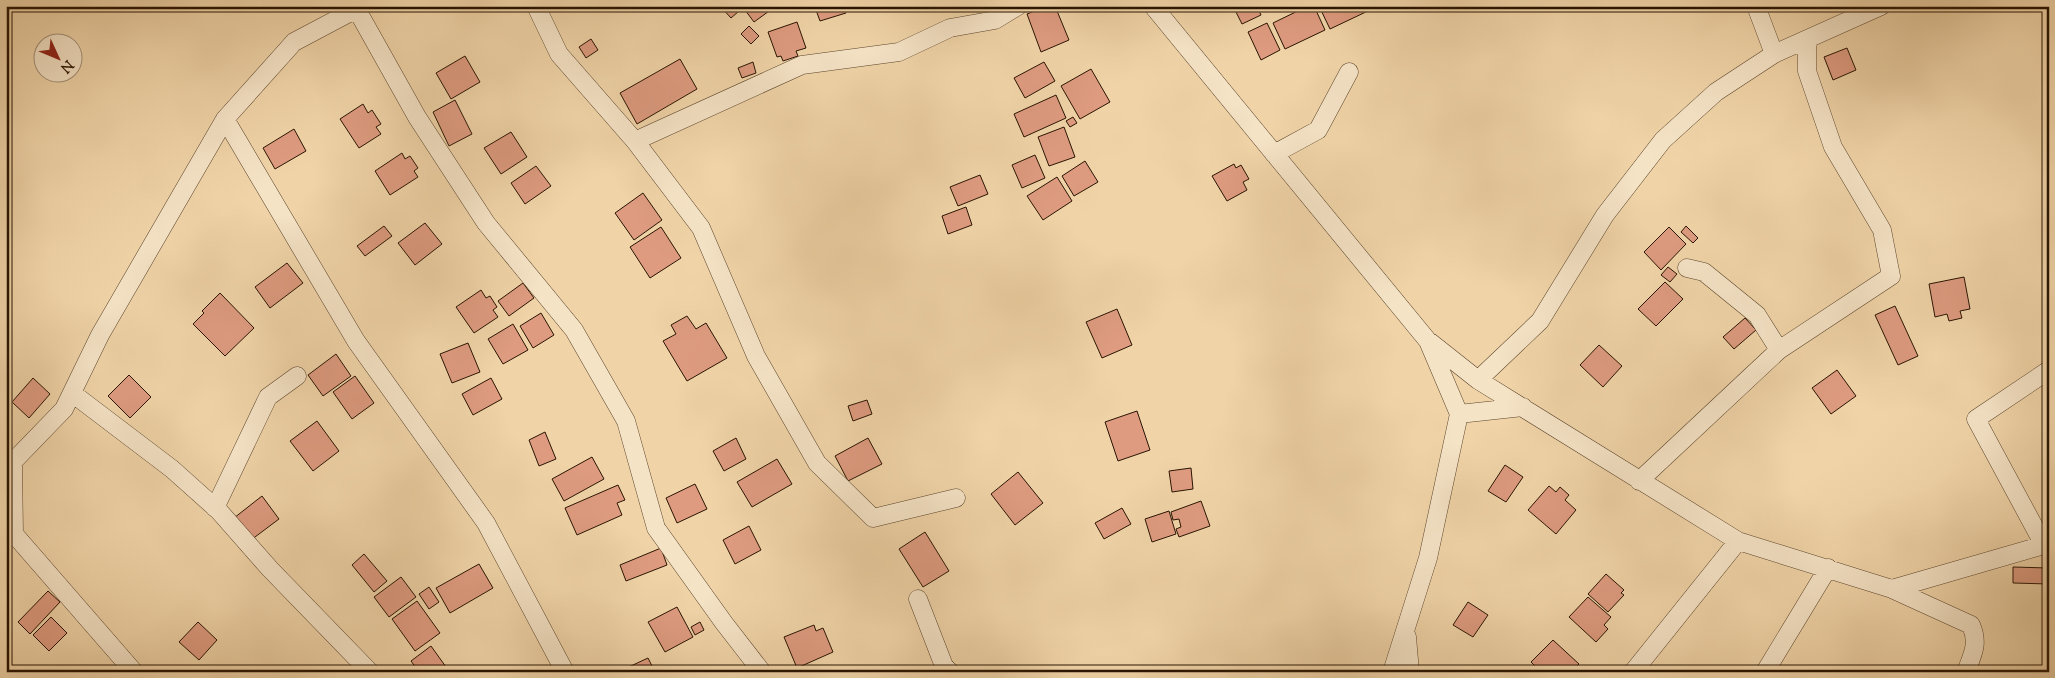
<svg xmlns="http://www.w3.org/2000/svg" width="2055" height="678" font-family="'Sorts Mill Goudy',serif">
  <style>
    .building { fill: #de9b80; stroke: #291401 }
    .lines { fill: none; stroke-linecap: round; stroke-linejoin: round }
    .minor-casing { stroke: #5b442b; stroke-width: 19 }
    .minor { stroke: #f5e3c6; stroke-width: 18 }
  </style>
  <rect width="100%" height="100%" fill="#f0d4a8"/>
  <filter id="stains"><feTurbulence type="fractalNoise" baseFrequency=".004" numOctaves="4"/><feColorMatrix values="0 0 0 0 .2 0 0 0 0 .09 0 0 0 0 .02 0 0 0 .5 -.17"/></filter>
  <radialGradient id="worn" r=".72"><stop offset=".6" stop-color="#630" stop-opacity="0"/><stop offset="1" stop-color="#630" stop-opacity=".3"/></radialGradient>
  <path class="building" d="M 720,6 L 735,6 L 739,11 L 731,18 Z
    M 742,6 L 776,6 L 754,22 Z
    M 829,6 L 844,6 L 846,13 L 820,21 L 816,10 Z
    M 1047,6 L 1055,6 L 1069,40 L 1041,52 L 1027,14 Z
    M 1233,6 L 1257,6 L 1261,15 L 1242,24 Z
    M 1262,6 L 1277,6 L 1265,12 Z
    M 1308,6 L 1314,6 L 1325,30 L 1285,49 L 1273,23 Z
    M 1319,6 L 1368,6 L 1370,10 L 1330,29 Z
    M 797,22 L 806,48 L 796,51 L 798,56 L 783,61 L 781,56 L 777,57 L 768,32 Z
    M 1267,23 L 1280,50 L 1261,60 L 1248,32 Z
    M 749,26 L 759,36 L 751,44 L 741,34 Z
    M 591,39 L 598,50 L 586,58 L 579,47 Z
    M 1847,48 L 1856,70 L 1833,80 L 1824,57 Z
    M 465,56 L 480,82 L 451,99 L 436,73 Z
    M 680,59 L 697,89 L 637,124 L 620,93 Z
    M 753,62 L 756,73 L 742,78 L 738,68 Z
    M 1044,62 L 1055,81 L 1025,98 L 1014,78 Z
    M 1091,69 L 1110,102 L 1080,119 L 1061,86 Z
    M 1056,95 L 1066,118 L 1024,137 L 1014,114 Z
    M 455,100 L 472,134 L 449,146 L 433,112 Z
    M 363,104 L 368,113 L 372,110 L 381,124 L 376,127 L 381,134 L 359,148 L 340,119 Z
    M 1073,117 L 1077,123 L 1070,127 L 1066,121 Z
    M 1064,127 L 1075,157 L 1049,166 L 1038,137 Z
    M 294,129 L 306,151 L 275,169 L 263,148 Z
    M 511,132 L 527,157 L 501,174 L 484,148 Z
    M 402,153 L 405,159 L 410,156 L 418,168 L 414,171 L 418,177 L 390,195 L 375,171 Z
    M 1035,155 L 1045,178 L 1022,188 L 1012,165 Z
    M 1085,161 L 1098,182 L 1074,196 L 1062,176 Z
    M 1234,164 L 1236,168 L 1241,165 L 1249,179 L 1243,182 L 1247,190 L 1227,201 L 1212,176 Z
    M 536,166 L 551,186 L 525,204 L 511,183 Z
    M 980,175 L 988,194 L 958,206 L 950,187 Z
    M 1057,177 L 1072,201 L 1043,220 L 1027,196 Z
    M 643,193 L 662,220 L 634,240 L 615,213 Z
    M 966,207 L 972,225 L 948,234 L 942,216 Z
    M 425,223 L 442,244 L 415,265 L 398,243 Z
    M 384,226 L 392,236 L 365,256 L 357,246 Z
    M 1686,226 L 1698,238 L 1693,243 L 1681,232 Z
    M 661,227 L 681,258 L 650,278 L 630,247 Z
    M 1669,227 L 1686,244 L 1661,270 L 1644,252 Z
    M 287,263 L 303,283 L 270,308 L 255,287 Z
    M 1668,267 L 1677,274 L 1670,282 L 1661,275 Z
    M 1964,277 L 1970,309 L 1960,311 L 1962,318 L 1949,321 L 1947,314 L 1935,317 L 1929,284 Z
    M 1665,282 L 1683,299 L 1656,326 L 1638,309 Z
    M 523,283 L 534,298 L 509,316 L 498,301 Z
    M 481,290 L 486,298 L 490,296 L 497,307 L 493,310 L 498,317 L 474,333 L 456,307 Z
    M 220,293 L 254,328 L 225,356 L 193,324 L 204,313 L 202,311 Z
    M 1895,306 L 1918,356 L 1898,365 L 1875,315 Z
    M 1117,309 L 1132,345 L 1102,358 L 1086,322 Z
    M 541,313 L 554,335 L 533,348 L 520,326 Z
    M 687,316 L 696,329 L 706,323 L 727,358 L 687,381 L 663,341 L 676,334 L 671,325 Z
    M 1745,318 L 1756,330 L 1734,349 L 1723,337 Z
    M 513,324 L 528,350 L 503,364 L 488,339 Z
    M 468,343 L 480,372 L 452,383 L 440,354 Z
    M 1599,345 L 1622,366 L 1603,387 L 1580,365 Z
    M 336,354 L 351,376 L 323,396 L 308,375 Z
    M 1837,370 L 1856,396 L 1831,414 L 1812,388 Z
    M 129,375 L 151,397 L 130,418 L 108,396 Z
    M 355,376 L 374,403 L 352,419 L 333,392 Z
    M 33,378 L 50,394 L 29,418 L 12,402 Z
    M 491,378 L 502,399 L 473,415 L 462,394 Z
    M 867,400 L 872,414 L 853,421 L 848,406 Z
    M 1137,411 L 1150,450 L 1118,461 L 1105,422 Z
    M 317,421 L 339,451 L 313,471 L 290,441 Z
    M 545,432 L 556,459 L 539,466 L 529,440 Z
    M 736,438 L 746,459 L 724,471 L 713,451 Z
    M 868,438 L 882,464 L 848,481 L 835,456 Z
    M 592,457 L 604,479 L 564,501 L 552,479 Z
    M 777,459 L 792,484 L 752,507 L 737,482 Z
    M 1505,465 L 1523,477 L 1506,502 L 1488,491 Z
    M 1191,468 L 1193,489 L 1172,492 L 1169,471 Z
    M 1018,472 L 1043,503 L 1015,525 L 991,494 Z
    M 695,484 L 707,509 L 677,523 L 666,498 Z
    M 618,485 L 625,500 L 617,503 L 622,515 L 577,535 L 565,508 Z
    M 1549,486 L 1556,492 L 1560,487 L 1569,495 L 1565,500 L 1576,510 L 1556,534 L 1528,510 Z
    M 262,496 L 279,519 L 251,540 L 234,518 Z
    M 1201,501 L 1210,526 L 1179,537 L 1176,529 L 1181,527 L 1179,519 L 1173,520 L 1171,512 Z
    M 1122,508 L 1131,524 L 1104,539 L 1095,523 Z
    M 1169,511 L 1176,534 L 1152,542 L 1145,519 Z
    M 749,526 L 761,550 L 735,564 L 723,540 Z
    M 925,532 L 949,571 L 923,587 L 899,549 Z
    M 661,548 L 667,565 L 626,581 L 620,565 Z
    M 364,554 L 387,581 L 374,592 L 352,565 Z
    M 479,564 L 493,588 L 450,613 L 436,588 Z
    M 2013,567 L 2049,568 L 2049,584 L 2013,583 Z
    M 1606,574 L 1624,590 L 1621,593 L 1624,595 L 1608,612 L 1588,594 Z
    M 401,577 L 416,597 L 389,617 L 374,597 Z
    M 429,587 L 439,602 L 429,609 L 419,594 Z
    M 48,591 L 60,602 L 30,634 L 18,622 Z
    M 1588,597 L 1611,617 L 1604,625 L 1608,629 L 1596,642 L 1569,617 Z
    M 417,601 L 440,633 L 415,651 L 392,619 Z
    M 1468,602 L 1488,615 L 1473,637 L 1453,625 Z
    M 677,607 L 693,637 L 665,652 L 648,622 Z
    M 51,617 L 67,633 L 49,651 L 33,635 Z
    M 198,622 L 217,640 L 199,660 L 179,642 Z
    M 700,622 L 704,630 L 695,635 L 691,627 Z
    M 814,625 L 816,631 L 823,628 L 833,652 L 797,668 L 784,637 Z
    M 1553,640 L 1579,664 L 1571,672 L 1541,672 L 1531,662 Z
    M 431,646 L 446,667 L 440,672 L 419,672 L 411,661 Z
    M 648,658 L 655,672 L 618,672 Z"/>
  <g class="lines">
    <g class="minor-casing">
      <path id="minor" d="M 536,6 L 559,54 L 635,141 L 701,228 L 756,356 L 817,463 L 873,518 L 956,498
        M 1153,6 L 1428,341 L 1459,414 L 1428,558 L 1392,672
        M 1756,6 L 1774,54
        M 357,10 L 417,117 L 486,223 L 574,330 L 626,421 L 656,528 L 724,623 L 762,672
        M 225,119 L 356,341 L 486,523 L 565,672
        M 635,141 L 802,65 L 899,52 L 950,28 L 995,20 L 1018,6
        M 1274,154 L 1318,130 L 1349,72
        M 1687,268 L 1704,272 L 1757,315 L 1779,350
        M 1430,342 L 1478,380 L 1738,541 L 1892,589 L 2044,545 L 2049,545
        M 1478,380 L 1540,321 L 1605,215 L 1663,140 L 1716,92 L 1774,54 L 1881,6
        M 72,393 L 172,469 L 219,511 L 270,569 L 370,672
        M 1459,414 L 1523,407
        M 13,463 L 14,534 L 134,672
        M 6,469 L 64,409 L 100,335 L 225,119 L 294,42 L 362,6
        M 1639,481 L 1779,350 L 1891,276 L 1882,230 L 1833,147 L 1807,71 L 1807,40
        M 215,508 L 268,397 L 297,376
        M 2044,545 L 1976,419 L 2049,370
        M 1892,589 L 1971,625 C 1979,644 1973,653 1966,672
        M 918,599 L 944,666 L 950,672
        M 1407,637 L 1410,672
        M 1633,672 L 1738,541
        M 1765,672 L 1828,568"/>
    </g>
    <use href="#minor" class="minor"/>
  </g>
  <rect width="2055" height="678" fill="none" stroke="#f0d4a8" stroke-width="25"/>
  <rect x="8" y="8" width="2040" height="663" fill="none" stroke="#291401" stroke-width="2.5"/>
  <rect x="12" y="12" width="2030" height="653" fill="none" stroke="#291401"/>
  <g transform="translate(58 58) rotate(134)"><circle r="24" fill="#f5e3c6" stroke="#a39077"/>
  <path d="M0-4L9 19L0 12L-9 19Z" fill="#8f2418"/>
  <text y="-8" font-size="14" font-weight="bold" text-anchor="middle" fill="#291401">N</text>
  </g>
  <rect width="100%" height="100%" filter="url(#stains)"/>
  <rect width="100%" height="100%" fill="url(#worn)"/>
</svg>
